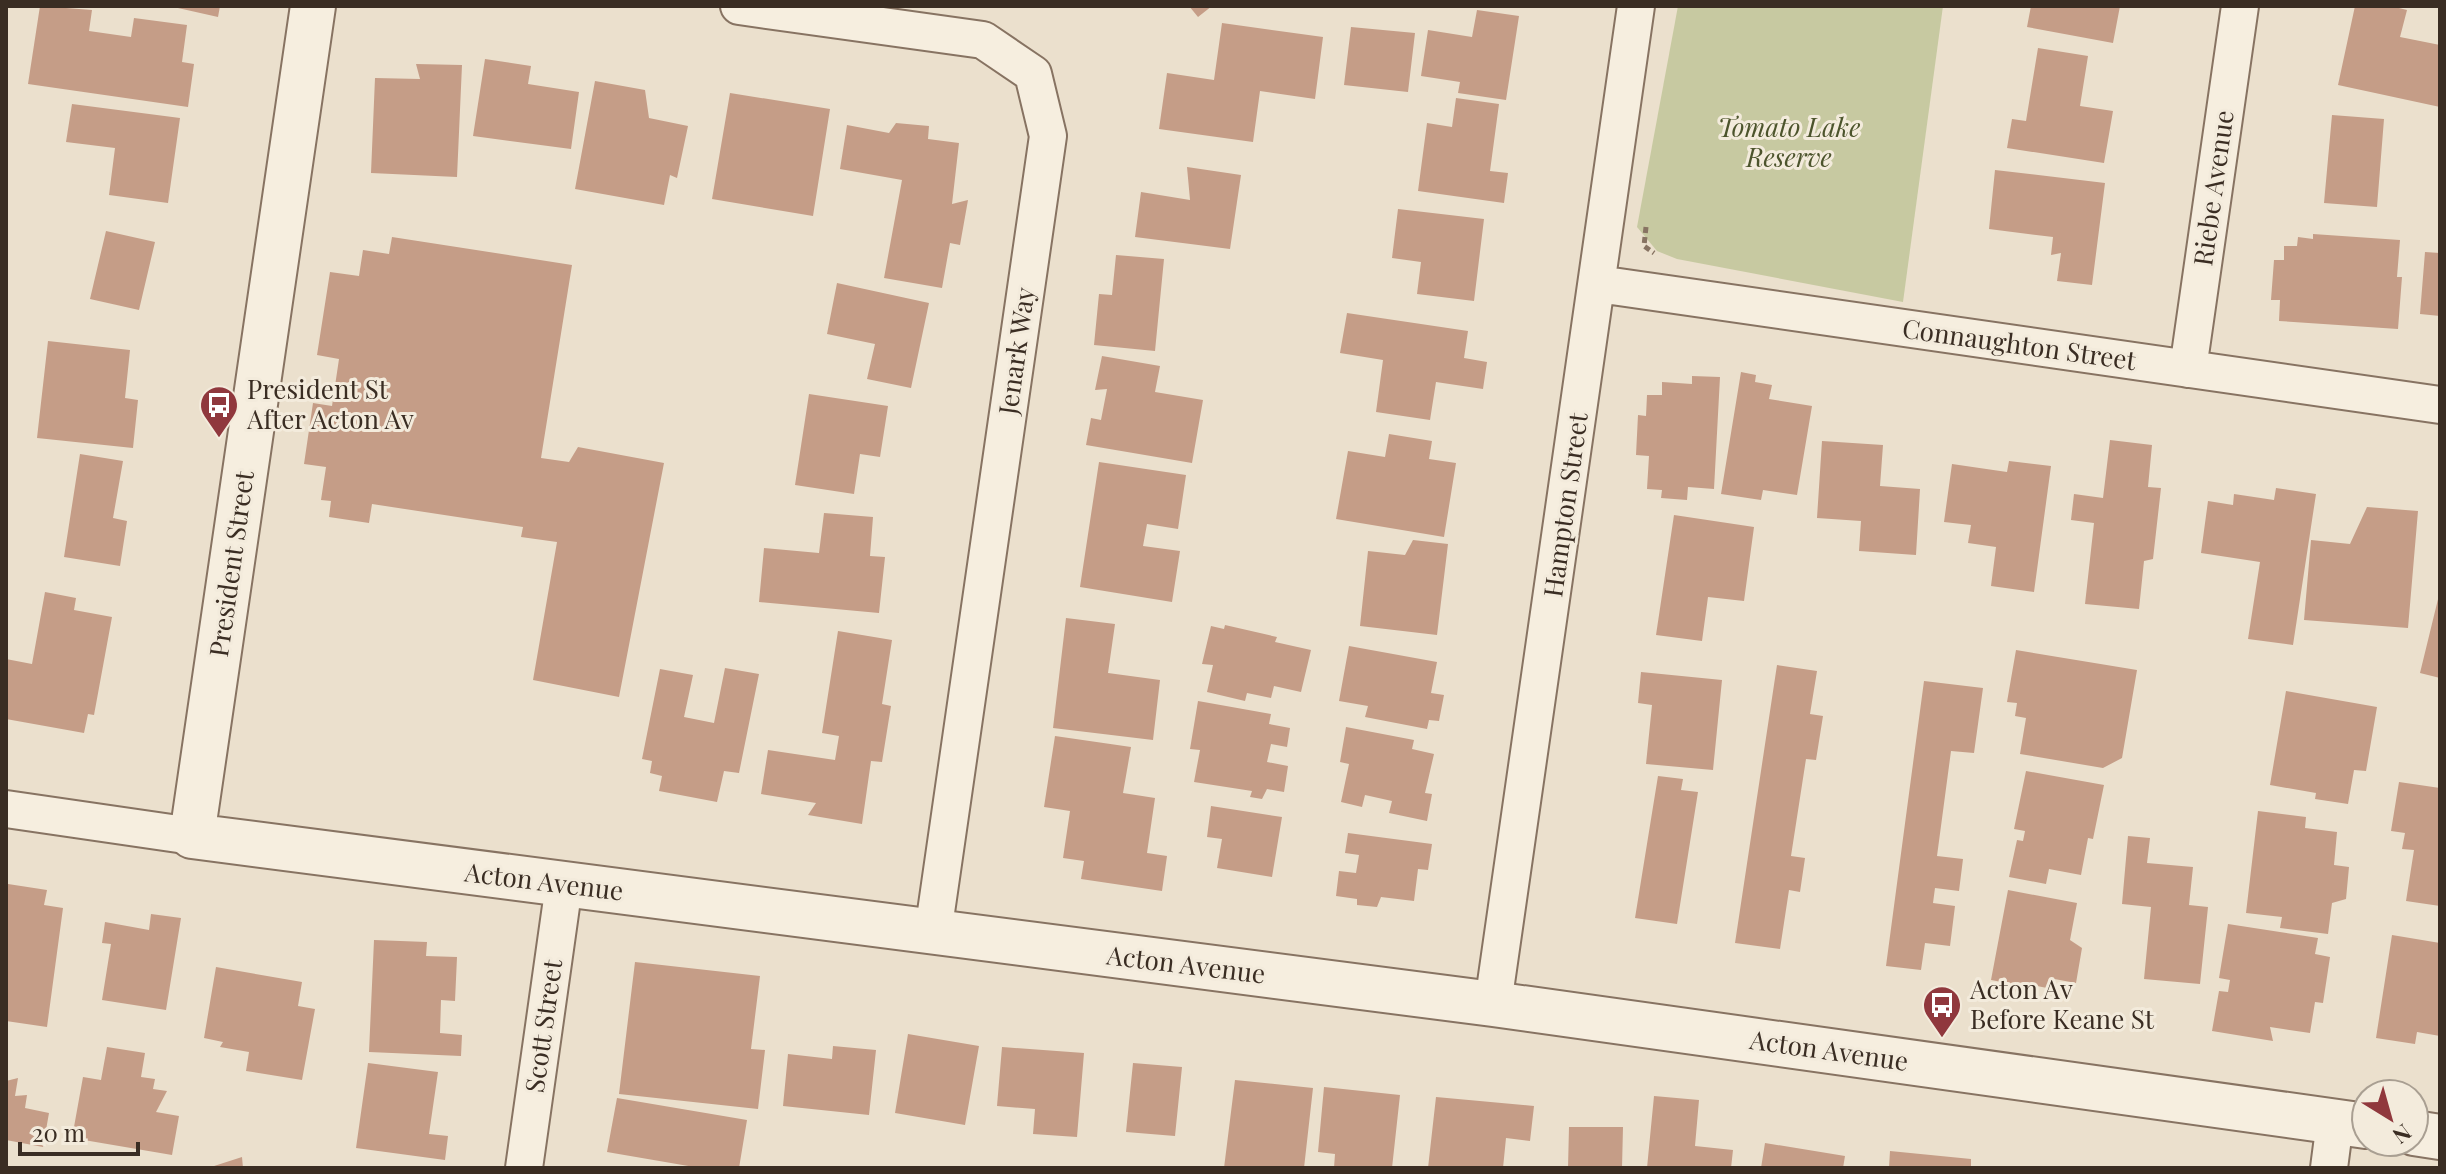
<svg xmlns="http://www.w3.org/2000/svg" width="2446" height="1174" font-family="'Playfair Display',serif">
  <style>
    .green { fill: #c7c9a1 }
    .building { fill: #c59d87 }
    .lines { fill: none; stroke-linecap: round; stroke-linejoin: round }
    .minor-casing { stroke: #877362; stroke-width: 40 }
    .tertiary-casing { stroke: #877362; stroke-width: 48 }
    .path { stroke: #877362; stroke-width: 5; stroke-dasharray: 6 4; stroke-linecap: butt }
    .minor { stroke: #f6eedf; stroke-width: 36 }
    .tertiary { stroke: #f6eedf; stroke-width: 44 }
    .labels { text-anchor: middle; stroke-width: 6; stroke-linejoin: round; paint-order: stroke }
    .park-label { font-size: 26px; font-style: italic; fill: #4c542c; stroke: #f3ebdc }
    .street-label { font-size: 26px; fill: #3a2d23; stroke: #f3ebdc }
    .poi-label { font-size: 26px; fill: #3a2d23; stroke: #f3ebdc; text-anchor: start }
  </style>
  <rect width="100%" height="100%" fill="#ebe0cd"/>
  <path class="green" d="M 1678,6 L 1943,6 L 1903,302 L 1677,259 L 1657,251 L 1637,227 Z"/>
  <path class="building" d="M 40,6 L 92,10 L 89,31 L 131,37 L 134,18 L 187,25 L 182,62 L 194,64 L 188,107 L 28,84 Z
    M 169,6 L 220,6 L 218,17 Z
    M 1189,6 L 1212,6 L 1198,17 Z
    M 2031,6 L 2120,6 L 2113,43 L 2027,27 Z
    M 2355,6 L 2391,6 L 2407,10 L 2400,37 L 2440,45 L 2440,107 L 2338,85 Z
    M 1477,10 L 1519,16 L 1506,100 L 1458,93 L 1460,82 L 1421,76 L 1428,30 L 1472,37 Z
    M 1222,23 L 1323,37 L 1315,99 L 1260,91 L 1253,142 L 1159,129 L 1167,73 L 1214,80 Z
    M 1351,27 L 1415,33 L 1408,92 L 1344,85 Z
    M 2038,48 L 2088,56 L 2080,106 L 2113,111 L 2104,163 L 2007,148 L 2012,119 L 2026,121 Z
    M 485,59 L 531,66 L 528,84 L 579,92 L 571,149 L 473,136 Z
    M 416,64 L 462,65 L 457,177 L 371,173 L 375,78 L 420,79 Z
    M 595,81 L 645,90 L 649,118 L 688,126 L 677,178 L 670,175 L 664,205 L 575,189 Z
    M 730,93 L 830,109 L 813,216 L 712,199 Z
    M 1456,98 L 1499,104 L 1490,171 L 1508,173 L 1504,203 L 1418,191 L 1427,123 L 1452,127 Z
    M 72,104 L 180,118 L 168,203 L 109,195 L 115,148 L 66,142 Z
    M 2332,115 L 2384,119 L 2377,207 L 2324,203 Z
    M 896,123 L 929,126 L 928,139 L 959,143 L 952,204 L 968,200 L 960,245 L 950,243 L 942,288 L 884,278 L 902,180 L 840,169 L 847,125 L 889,133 Z
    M 1187,167 L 1241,175 L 1230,249 L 1135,237 L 1141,192 L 1190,200 Z
    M 1995,170 L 2105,183 L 2092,285 L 2057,281 L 2061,253 L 2051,255 L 2053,237 L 1989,229 Z
    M 1398,209 L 1484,219 L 1474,301 L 1417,294 L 1421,262 L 1392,258 Z
    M 106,231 L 155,242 L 139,310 L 90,299 Z
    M 2313,234 L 2400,240 L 2397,277 L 2402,277 L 2398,329 L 2279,321 L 2280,300 L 2271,300 L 2274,260 L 2284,260 L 2284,246 L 2297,246 L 2298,237 L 2313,239 Z
    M 392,237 L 572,265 L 541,458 L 569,462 L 578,447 L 664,463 L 619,697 L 533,680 L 557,542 L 521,537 L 523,527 L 372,504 L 369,523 L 329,517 L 331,501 L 321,500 L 326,467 L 304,464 L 313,403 L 332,406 L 339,359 L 317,355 L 330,272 L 359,276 L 363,250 L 389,254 Z
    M 2425,252 L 2440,253 L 2440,316 L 2420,314 Z
    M 1116,255 L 1164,259 L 1155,351 L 1094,345 L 1099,294 L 1112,295 Z
    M 837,283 L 929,303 L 911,388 L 867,379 L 875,344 L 827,334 Z
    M 1347,313 L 1468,331 L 1464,358 L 1487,362 L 1483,389 L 1436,382 L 1430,420 L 1376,412 L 1383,360 L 1340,353 Z
    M 48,341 L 130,350 L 125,398 L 138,400 L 133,448 L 37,438 Z
    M 1102,356 L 1160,366 L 1155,392 L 1203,400 L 1192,463 L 1086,445 L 1091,418 L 1101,420 L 1107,389 L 1095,390 Z
    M 1741,372 L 1756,375 L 1755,382 L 1772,385 L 1769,399 L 1812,406 L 1797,495 L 1763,490 L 1761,500 L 1721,494 Z
    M 1692,376 L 1720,377 L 1714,489 L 1688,487 L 1687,500 L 1661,498 L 1662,490 L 1647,489 L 1649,456 L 1636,455 L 1638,415 L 1646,416 L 1647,395 L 1662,395 L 1662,382 L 1692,384 Z
    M 809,394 L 888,406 L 880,457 L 860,454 L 854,494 L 795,485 Z
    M 1389,434 L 1432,441 L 1429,459 L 1456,463 L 1444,537 L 1336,519 L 1348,451 L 1385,457 Z
    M 2110,440 L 2152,445 L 2148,487 L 2161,488 L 2153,559 L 2144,561 L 2139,609 L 2085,604 L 2094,523 L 2071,520 L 2074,494 L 2103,498 Z
    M 1822,441 L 1883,445 L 1880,486 L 1920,489 L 1916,555 L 1859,551 L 1861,521 L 1817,518 Z
    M 80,454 L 123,461 L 113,518 L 127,521 L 120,566 L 64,557 Z
    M 2009,461 L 2051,466 L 2034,592 L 1991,586 L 1996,547 L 1968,543 L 1971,525 L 1944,522 L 1952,464 L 2007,472 Z
    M 1099,462 L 1186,475 L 1178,529 L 1147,524 L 1143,546 L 1180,551 L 1172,602 L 1080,587 Z
    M 2276,488 L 2316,494 L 2293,645 L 2248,639 L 2260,562 L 2201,553 L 2208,501 L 2233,505 L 2234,494 L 2274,500 Z
    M 2367,507 L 2418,511 L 2408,628 L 2304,620 L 2311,540 L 2350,544 Z
    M 824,513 L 873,517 L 870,556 L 885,557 L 879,613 L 759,602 L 764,548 L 819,553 Z
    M 1674,515 L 1754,527 L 1744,601 L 1708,597 L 1702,641 L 1656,635 Z
    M 1413,540 L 1448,544 L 1437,635 L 1360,626 L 1368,551 L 1405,555 Z
    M 45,592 L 76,598 L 74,610 L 112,617 L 94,715 L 88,714 L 84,733 L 6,719 L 6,659 L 32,664 Z
    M 2439,595 L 2440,595 L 2440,678 L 2420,673 Z
    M 1066,618 L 1115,624 L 1108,673 L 1160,680 L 1153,740 L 1053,728 Z
    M 1225,625 L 1277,637 L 1275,642 L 1311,650 L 1301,692 L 1274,686 L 1271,698 L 1247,693 L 1245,701 L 1207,692 L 1213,665 L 1202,664 L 1211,626 L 1224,629 Z
    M 838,631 L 892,640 L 882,704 L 891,706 L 882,762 L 871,761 L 862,824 L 808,815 L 816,803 L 761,794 L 768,750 L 835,760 L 839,736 L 822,733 Z
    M 1349,646 L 1437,662 L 1431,693 L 1444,695 L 1439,721 L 1429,720 L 1427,729 L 1365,717 L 1368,706 L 1339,701 Z
    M 2016,650 L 2137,670 L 2122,758 L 2103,768 L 2020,754 L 2026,718 L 2015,716 L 2017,703 L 2007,702 Z
    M 1777,665 L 1817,671 L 1810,714 L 1823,716 L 1816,760 L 1806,759 L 1791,856 L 1805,858 L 1800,892 L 1789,890 L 1780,949 L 1735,943 Z
    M 725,668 L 759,674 L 739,773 L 724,771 L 717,802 L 659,791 L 662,776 L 650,773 L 652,761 L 642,759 L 660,669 L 693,675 L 684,717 L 714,723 Z
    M 1641,672 L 1722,680 L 1713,770 L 1646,764 L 1652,705 L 1638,703 Z
    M 1924,681 L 1983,688 L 1974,753 L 1951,751 L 1937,856 L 1963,859 L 1959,891 L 1935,888 L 1933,903 L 1955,906 L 1950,946 L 1925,943 L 1921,970 L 1886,966 Z
    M 2286,691 L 2377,707 L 2366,771 L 2354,770 L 2348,804 L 2315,799 L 2316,793 L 2270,785 Z
    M 1198,701 L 1271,714 L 1269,724 L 1290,728 L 1287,747 L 1271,744 L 1267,762 L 1288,766 L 1284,792 L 1267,789 L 1262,799 L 1250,797 L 1252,791 L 1194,782 L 1200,750 L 1190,749 Z
    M 1346,727 L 1414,740 L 1412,749 L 1434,754 L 1425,793 L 1432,794 L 1427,821 L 1389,813 L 1392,801 L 1365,795 L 1362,807 L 1341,802 L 1349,764 L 1340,762 Z
    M 1055,736 L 1131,747 L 1123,793 L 1155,798 L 1147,853 L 1167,856 L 1162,891 L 1081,879 L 1084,861 L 1063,858 L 1070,811 L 1044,807 Z
    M 2026,771 L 2104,785 L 2093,839 L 2088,838 L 2081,875 L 2049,869 L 2046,884 L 2009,877 L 2017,840 L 2023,841 L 2025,831 L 2014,829 Z
    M 1658,776 L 1683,779 L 1681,790 L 1698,792 L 1677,924 L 1635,918 Z
    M 2399,782 L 2440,788 L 2440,906 L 2406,901 L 2414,850 L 2402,849 L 2405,833 L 2391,831 Z
    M 1211,806 L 1282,817 L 1272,877 L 1217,868 L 1222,839 L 1207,837 Z
    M 2258,811 L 2306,817 L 2305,828 L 2337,832 L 2334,865 L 2349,867 L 2346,899 L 2332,903 L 2328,934 L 2280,928 L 2282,917 L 2246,913 Z
    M 1348,833 L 1432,844 L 1428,870 L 1418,869 L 1414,901 L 1381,897 L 1377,907 L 1357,905 L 1357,899 L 1336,896 L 1339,871 L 1356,873 L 1359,855 L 1345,853 Z
    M 2128,836 L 2150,838 L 2147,863 L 2193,867 L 2189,905 L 2208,907 L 2200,984 L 2144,979 L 2151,907 L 2122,904 Z
    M 8,884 L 47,890 L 44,905 L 63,908 L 47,1027 L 6,1021 Z
    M 2008,890 L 2077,903 L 2070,940 L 2082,948 L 2076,983 L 2049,978 L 2047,988 L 2017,982 L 2014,997 L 2000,995 L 2002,982 L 1991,980 Z
    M 151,914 L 181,918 L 166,1010 L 102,1000 L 111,944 L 102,943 L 105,922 L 149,930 Z
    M 2228,924 L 2318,938 L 2315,954 L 2330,957 L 2323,1003 L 2315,1002 L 2310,1033 L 2270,1027 L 2273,1041 L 2212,1031 L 2219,991 L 2228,992 L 2230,980 L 2219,978 Z
    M 2392,935 L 2440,943 L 2440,1036 L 2417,1032 L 2415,1044 L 2376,1038 Z
    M 374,940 L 427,942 L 426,956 L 457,957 L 455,1001 L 441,1000 L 440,1033 L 462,1035 L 461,1056 L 369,1052 Z
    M 635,962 L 760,976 L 751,1049 L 765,1050 L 758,1109 L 619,1094 Z
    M 216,967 L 302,982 L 298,1006 L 315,1009 L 302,1080 L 246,1071 L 249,1052 L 220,1047 L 223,1042 L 204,1038 Z
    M 908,1034 L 979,1046 L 965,1125 L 895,1113 Z
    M 833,1046 L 876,1050 L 869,1115 L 783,1106 L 788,1054 L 832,1059 Z
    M 107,1047 L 145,1053 L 141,1077 L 155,1079 L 153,1089 L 167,1091 L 156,1112 L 179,1116 L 172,1155 L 72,1138 L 83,1077 L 101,1080 Z
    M 1002,1047 L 1084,1053 L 1077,1137 L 1033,1134 L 1035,1109 L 997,1106 Z
    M 368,1063 L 438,1072 L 429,1134 L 448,1136 L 445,1160 L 356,1148 Z
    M 1133,1063 L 1182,1067 L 1175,1136 L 1126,1132 Z
    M 18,1078 L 15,1096 L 27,1095 L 25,1108 L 49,1113 L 43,1147 L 6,1140 L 6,1081 Z
    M 1235,1080 L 1313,1088 L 1304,1168 L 1224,1168 Z
    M 1324,1087 L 1400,1095 L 1392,1168 L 1334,1168 L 1335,1154 L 1318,1152 Z
    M 1654,1096 L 1699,1100 L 1695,1146 L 1733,1150 L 1731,1168 L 1647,1168 Z
    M 1436,1097 L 1534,1106 L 1530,1141 L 1506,1138 L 1503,1168 L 1428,1168 Z
    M 617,1098 L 747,1120 L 739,1168 L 700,1168 L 607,1152 Z
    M 1569,1127 L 1623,1127 L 1622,1168 L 1568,1168 Z
    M 1765,1143 L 1845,1156 L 1843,1168 L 1761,1168 Z
    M 1890,1151 L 1971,1159 L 1971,1168 L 1889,1168 Z
    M 242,1157 L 243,1168 L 211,1168 L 211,1167 Z"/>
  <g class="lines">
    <g class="minor-casing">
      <path id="minor" d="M 739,6 L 983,40 L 1033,74 L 1048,136 L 933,933
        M 1598,284 L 2440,405
        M 2188,369 L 2240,6
        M 6,809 L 192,836
        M 1493,1004 L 1636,6
        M 524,1168 L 564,885
        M 2329,1168 L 2335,1122"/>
    </g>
    <g class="tertiary-casing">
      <path id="tertiary" d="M 313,6 L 192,836 L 1493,1004 L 2366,1126
        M 2414,1133 L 2440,1137"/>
    </g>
    <path class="path" d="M 1646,227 L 1644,246 L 1654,253"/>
    <use href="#minor" class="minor"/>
    <use href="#tertiary" class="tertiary"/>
  </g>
  <defs>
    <g id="bus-pin" transform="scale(2)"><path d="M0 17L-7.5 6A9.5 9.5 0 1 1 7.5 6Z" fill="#90383d" stroke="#f3ebdc"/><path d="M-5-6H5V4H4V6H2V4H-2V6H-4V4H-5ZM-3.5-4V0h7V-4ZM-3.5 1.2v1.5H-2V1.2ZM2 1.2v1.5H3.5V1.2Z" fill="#fff"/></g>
  </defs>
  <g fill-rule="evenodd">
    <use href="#bus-pin" x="219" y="405"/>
    <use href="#bus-pin" x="1942" y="1005"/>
  </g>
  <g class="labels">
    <g class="park-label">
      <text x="1789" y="137">Tomato Lake<tspan x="1789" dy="30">Reserve</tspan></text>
    </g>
    <g class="street-label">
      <text transform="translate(2214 188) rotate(-82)" y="9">Riebe Avenue</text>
      <text transform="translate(2019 345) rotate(8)" y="9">Connaughton Street</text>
      <text transform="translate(1017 351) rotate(-82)" y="9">Jenark Way</text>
      <text transform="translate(1566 505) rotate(-82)" y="9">Hampton Street</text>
      <text transform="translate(232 564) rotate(-82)" y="9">President Street</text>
      <text transform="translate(544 882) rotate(7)" y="9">Acton Avenue</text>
      <text transform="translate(1186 965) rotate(7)" y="9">Acton Avenue</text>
      <text transform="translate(544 1026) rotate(-82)" y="9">Scott Street</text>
      <text transform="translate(1829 1051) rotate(8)" y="9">Acton Avenue</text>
    </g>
    <g class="poi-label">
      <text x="247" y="399">President St<tspan x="247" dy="30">After Acton Av</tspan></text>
      <text x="1970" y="999">Acton Av<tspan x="1970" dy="30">Before Keane St</tspan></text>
    </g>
  </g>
  <rect width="2446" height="1174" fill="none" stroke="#3a2d23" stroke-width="16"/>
  <g transform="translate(2390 1118) rotate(143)"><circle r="38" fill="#f3ebdc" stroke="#a99f92" stroke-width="2"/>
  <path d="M0-6L14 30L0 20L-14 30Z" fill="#90383d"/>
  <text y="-12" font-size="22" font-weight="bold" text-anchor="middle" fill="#3a2d23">N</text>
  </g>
  <path d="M20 1142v12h118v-12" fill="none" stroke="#3a2d23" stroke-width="4"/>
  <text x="32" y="1142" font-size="24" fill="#3a2d23" stroke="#f3ebdc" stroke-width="6" paint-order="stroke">20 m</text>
</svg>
